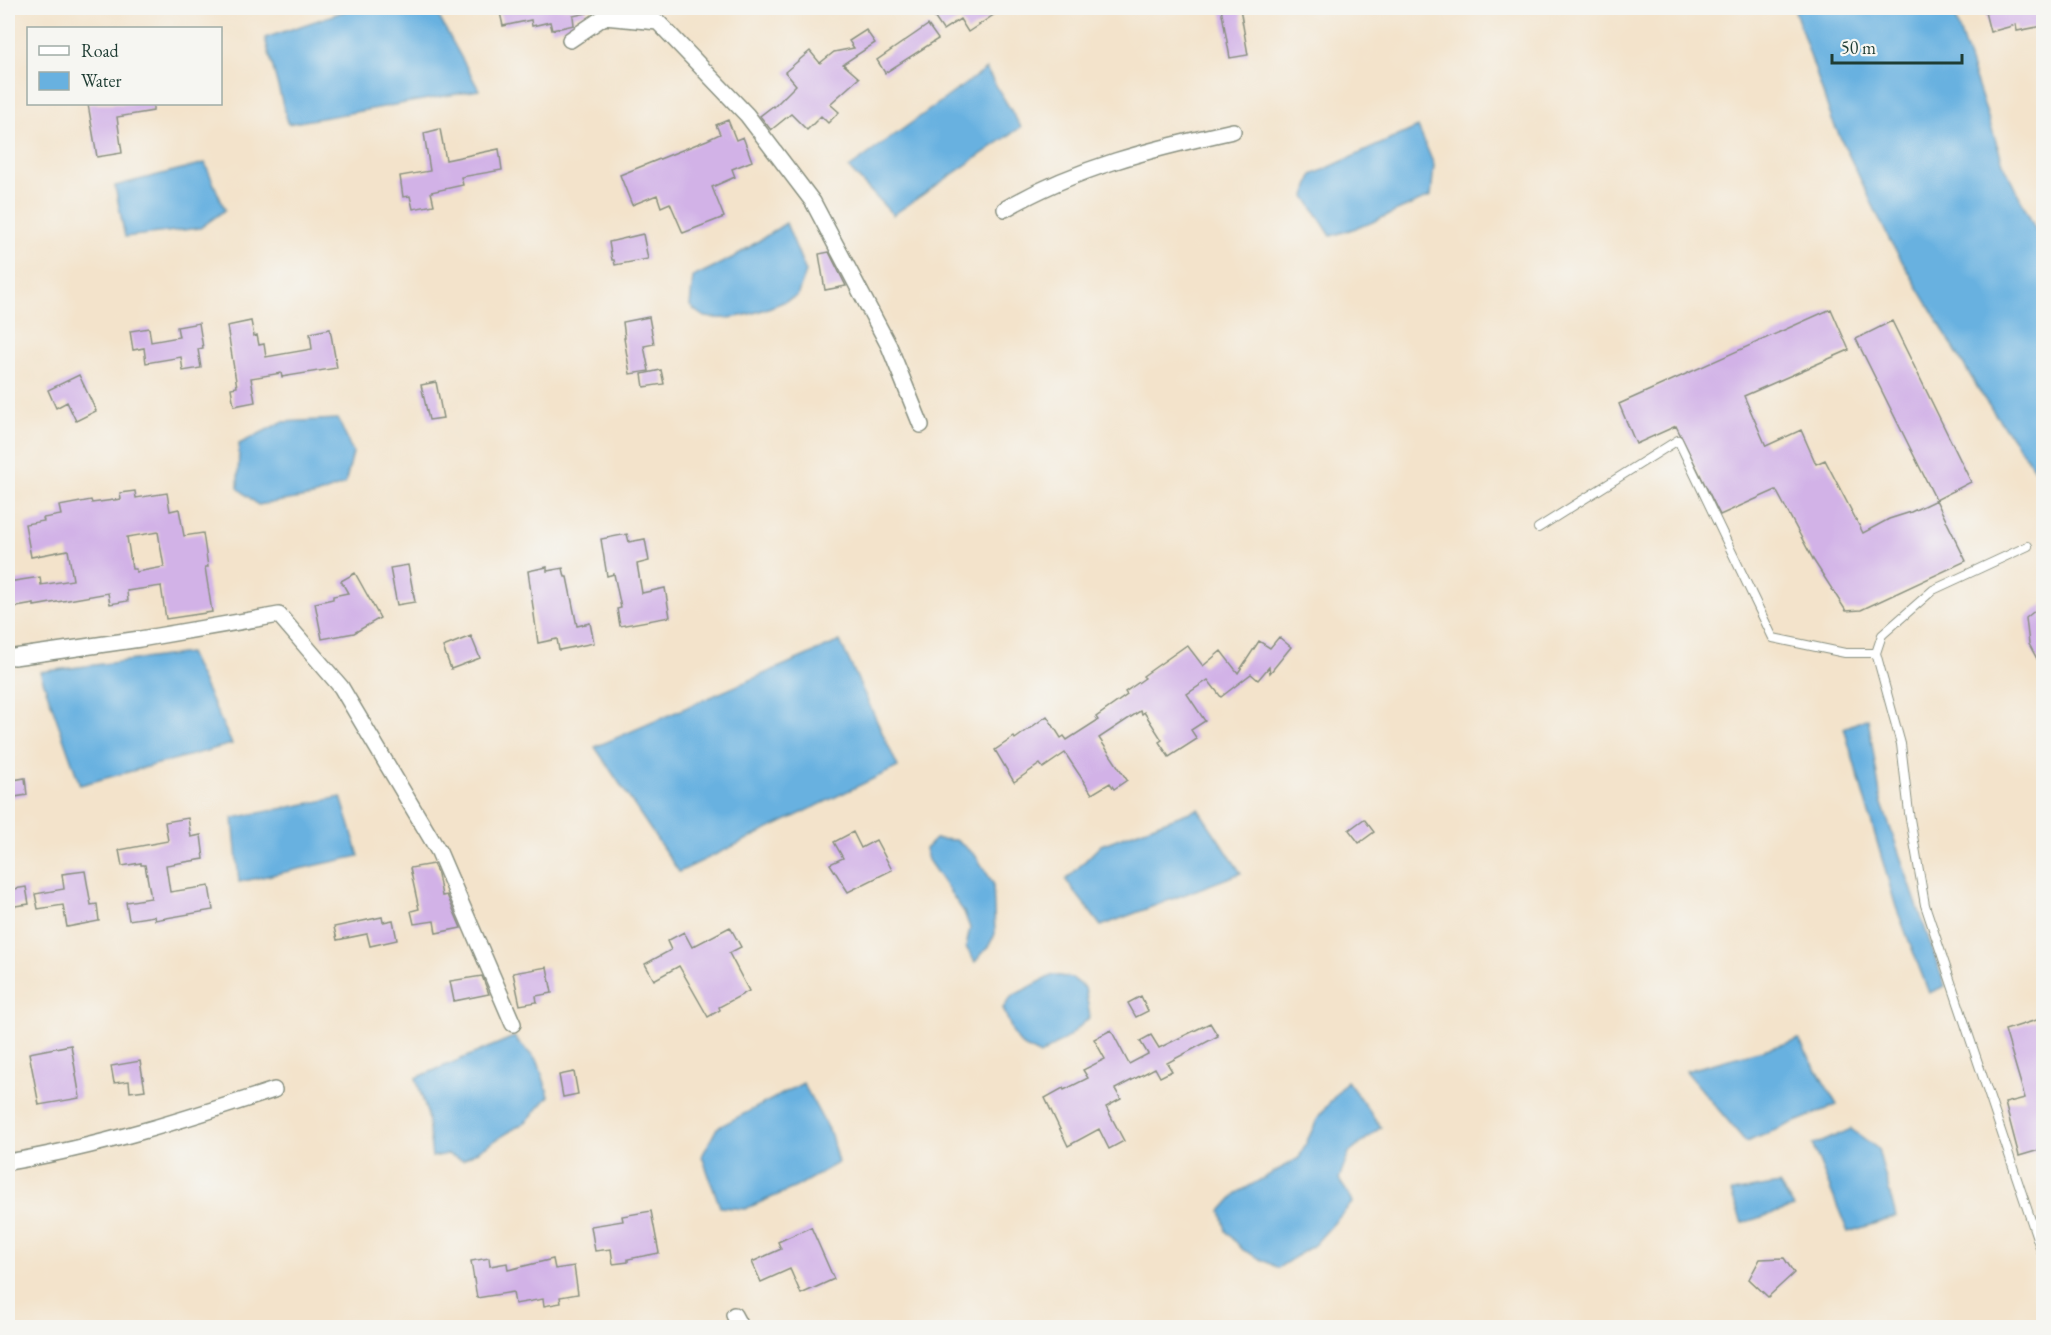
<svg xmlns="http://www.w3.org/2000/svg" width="2051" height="1335" font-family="'EB Garamond',serif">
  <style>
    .water { fill: #68b1e0; stroke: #44778a; stroke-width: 1.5 }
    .building { fill: #d2b2e7; fill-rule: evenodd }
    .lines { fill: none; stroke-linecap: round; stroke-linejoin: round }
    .lane-casing { stroke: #899080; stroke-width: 10 }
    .street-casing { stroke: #899080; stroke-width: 18 }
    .lane { stroke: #fff; stroke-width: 8 }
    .street { stroke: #fff; stroke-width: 15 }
  </style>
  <rect width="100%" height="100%" fill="#f6f6f2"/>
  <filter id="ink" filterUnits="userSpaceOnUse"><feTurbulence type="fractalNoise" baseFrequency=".0167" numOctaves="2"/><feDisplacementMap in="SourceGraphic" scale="12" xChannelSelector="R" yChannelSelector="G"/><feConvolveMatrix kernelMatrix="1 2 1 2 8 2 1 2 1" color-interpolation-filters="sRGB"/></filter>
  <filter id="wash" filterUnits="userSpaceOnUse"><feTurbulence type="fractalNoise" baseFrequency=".008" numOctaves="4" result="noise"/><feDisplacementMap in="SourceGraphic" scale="24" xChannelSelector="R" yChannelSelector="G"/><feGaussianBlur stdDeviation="1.35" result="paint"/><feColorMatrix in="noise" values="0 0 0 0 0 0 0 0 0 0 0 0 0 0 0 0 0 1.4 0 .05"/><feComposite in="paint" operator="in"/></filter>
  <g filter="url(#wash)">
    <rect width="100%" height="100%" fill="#f3e3cb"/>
    <path class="water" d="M 354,8 L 434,8 L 479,90 L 288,124 L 265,38 Z
      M 1794,8 L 1952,8 L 2003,163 L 2043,245 L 2043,481 L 1985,400 L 1890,241 L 1832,120 Z
      M 986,69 L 1021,127 L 893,215 L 849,168 Z
      M 1418,127 L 1434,165 L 1431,196 L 1368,224 L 1331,236 L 1305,196 L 1312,175 Z
      M 205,163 L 225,210 L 200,228 L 125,237 L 115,186 Z
      M 786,223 L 806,272 L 797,296 C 770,308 736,323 706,317 C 700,316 695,310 690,306 L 693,277 L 734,257 Z
      M 338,419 L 353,453 L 345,484 L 313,496 L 258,505 L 238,488 L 239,444 L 282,422 Z
      M 840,641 L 898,767 L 679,872 L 595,747 Z
      M 189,653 L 232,744 L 80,785 L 40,672 Z
      M 1868,718 L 1881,801 L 1945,986 L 1929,993 L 1896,907 L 1844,728 Z
      M 341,797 L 359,856 L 239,882 L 233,818 Z
      M 1198,809 L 1241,873 L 1101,926 L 1066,880 L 1101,845 Z
      M 935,839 L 956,840 L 975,855 L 993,883 L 995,934 L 988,947 L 975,962 L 966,947 L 970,928 L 964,912 L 928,860 L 925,849 Z
      M 1053,975 L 1072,978 L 1085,988 L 1090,1017 L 1068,1037 L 1040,1055 L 1021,1045 L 1013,1033 L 1003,1008 L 1012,996 Z
      M 514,1037 L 538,1062 L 549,1096 L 527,1121 L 463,1160 L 447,1154 L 432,1157 L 427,1113 L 416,1078 Z
      M 1799,1040 L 1837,1105 L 1746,1142 L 1686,1071 Z
      M 1347,1081 L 1381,1127 L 1349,1153 L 1339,1179 L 1353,1202 L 1314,1245 L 1278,1268 L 1243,1250 L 1226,1231 L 1221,1211 L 1237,1193 L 1299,1158 L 1319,1116 Z
      M 803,1083 L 831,1135 L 838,1163 L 796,1187 L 745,1209 L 720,1207 L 702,1156 L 717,1128 Z
      M 1851,1129 L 1878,1149 L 1896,1217 L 1848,1232 L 1812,1144 L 1822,1142 Z
      M 1779,1184 L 1794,1207 L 1742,1223 L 1731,1192 Z"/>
    <g id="blocks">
      <path class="building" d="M 499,8 L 586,8 L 587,13 L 573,16 L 574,25 L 552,30 L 550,22 L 532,26 L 531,20 L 503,26 Z
        M 928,8 L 1004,8 L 968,32 L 960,19 L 943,30 Z
        M 1221,8 L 1240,8 L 1248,55 L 1230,58 Z
        M 2006,8 L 2043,8 L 2043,26 L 2017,31 L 2016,25 L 1990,32 L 1985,12 Z
        M 928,25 L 938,39 L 885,73 L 877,60 Z
        M 866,30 L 875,43 L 843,64 L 859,78 L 830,104 L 839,112 L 828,123 L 821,116 L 807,130 L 791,114 L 771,130 L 760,116 L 773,106 L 774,107 L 796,85 L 785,72 L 810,51 L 820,63 L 834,52 L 854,48 L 849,41 Z
        M 88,104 L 153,104 L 153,111 L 117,117 L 122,153 L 97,157 Z
        M 728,120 L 736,140 L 743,137 L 752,161 L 732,169 L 735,177 L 712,187 L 724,217 L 683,233 L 670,203 L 661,207 L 657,195 L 632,205 L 620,175 L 707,140 L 720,134 L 716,125 Z
        M 440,129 L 446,160 L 499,149 L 502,170 L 461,177 L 463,185 L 431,192 L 434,205 L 413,209 L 410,196 L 403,197 L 400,176 L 430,171 L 424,133 Z
        M 643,234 L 648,259 L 615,265 L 614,260 L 612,260 L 609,242 Z
        M 829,252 L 846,286 L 825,290 L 819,254 Z
        M 1831,309 L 1849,350 L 1744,396 L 1766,446 L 1801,430 L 1816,464 L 1825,460 L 1863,533 L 1889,519 L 1911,512 L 1936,500 L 1966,561 L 1861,610 L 1846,611 L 1814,561 L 1776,490 L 1720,515 L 1676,426 L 1636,444 L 1619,404 Z
        M 649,317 L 654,344 L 644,346 L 649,371 L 630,374 L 624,338 L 625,338 L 623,322 Z
        M 251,321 L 254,336 L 257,335 L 259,345 L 264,344 L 266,357 L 312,349 L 310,333 L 330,329 L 337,368 L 282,377 L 281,373 L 251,378 L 255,402 L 234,406 L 231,388 L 237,387 L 227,326 Z
        M 1892,321 L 1971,482 L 1936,500 L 1856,339 Z
        M 199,323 L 203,348 L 198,349 L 201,368 L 183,371 L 181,357 L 146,363 L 144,348 L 133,350 L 130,331 L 149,328 L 151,342 L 179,337 L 177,327 Z
        M 661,370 L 664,384 L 644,387 L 642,374 Z
        M 79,375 L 96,411 L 76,421 L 67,402 L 56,408 L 48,390 Z
        M 436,382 L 443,418 L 429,420 L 421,385 Z
        M 135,491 L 136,498 L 167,493 L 170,511 L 179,509 L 184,536 L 203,533 L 208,567 L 205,567 L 212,612 L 166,619 L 161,586 L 127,591 L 128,601 L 110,604 L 108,593 L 34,606 L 34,604 L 11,608 L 8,595 L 8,582 L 40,577 L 41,585 L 73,580 L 68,550 L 31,557 L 25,524 L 44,521 L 43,518 L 61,515 L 59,506 L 91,500 L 92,503 L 121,499 L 120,493 ZM 158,532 L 164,567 L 136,572 L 136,569 L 132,569 L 127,537 Z
        M 627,534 L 629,542 L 645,539 L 649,561 L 637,564 L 642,593 L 665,588 L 670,617 L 620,626 L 617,609 L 621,608 L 614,574 L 607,576 L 601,539 Z
        M 408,565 L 415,602 L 397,605 L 390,568 Z
        M 547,567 L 547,571 L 563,568 L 565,577 L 567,577 L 577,626 L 590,623 L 594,643 L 559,650 L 557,639 L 538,643 L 528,571 Z
        M 355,573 L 380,618 L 354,633 L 322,639 L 315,603 L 333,599 L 333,596 L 348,593 L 341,581 Z
        M 2043,604 L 2043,670 L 2029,644 L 2026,618 Z
        M 471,636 L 480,658 L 451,669 L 443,647 Z
        M 1279,637 L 1291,647 L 1270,673 L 1269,667 L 1258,680 L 1251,674 L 1221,697 L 1208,680 L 1187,694 L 1205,721 L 1191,730 L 1197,739 L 1169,757 L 1159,742 L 1162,740 L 1144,712 L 1142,714 L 1140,711 L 1099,738 L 1127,780 L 1114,789 L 1110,783 L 1092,794 L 1065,753 L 1043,768 L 1040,764 L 1014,782 L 995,750 L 1014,737 L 1015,739 L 1047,716 L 1061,738 L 1064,736 L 1067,740 L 1098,720 L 1096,717 L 1127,695 L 1125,692 L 1145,678 L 1143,676 L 1187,645 L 1203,666 L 1221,651 L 1238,673 L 1259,641 L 1270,648 Z
        M 25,778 L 27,795 L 8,798 L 8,781 Z
        M 188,818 L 191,837 L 201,835 L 204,859 L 166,865 L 170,892 L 209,886 L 213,910 L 155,920 L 154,916 L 129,920 L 126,902 L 151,898 L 145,865 L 141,865 L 141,863 L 122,866 L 119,850 L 168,841 L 165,822 Z
        M 1364,819 L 1374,832 L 1359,843 L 1349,830 Z
        M 853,832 L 861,848 L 876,840 L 892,870 L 848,892 L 830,864 L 843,858 L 834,842 Z
        M 433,864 L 438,874 L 442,896 L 447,895 L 461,928 L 436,933 L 434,921 L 414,924 L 411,911 L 419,909 L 410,868 Z
        M 85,871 L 91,905 L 97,904 L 99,921 L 67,927 L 63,905 L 38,909 L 35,894 L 64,889 L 62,874 Z
        M 26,887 L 29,904 L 8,907 L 8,890 Z
        M 382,917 L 383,922 L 393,920 L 397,940 L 370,946 L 367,934 L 337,940 L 334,927 Z
        M 730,927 L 741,947 L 729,953 L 749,991 L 719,1007 L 720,1010 L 708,1017 L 679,966 L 654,980 L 645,964 L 671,950 L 667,941 L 684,932 L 692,947 Z
        M 547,967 L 552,993 L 536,996 L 537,1002 L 520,1005 L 513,973 Z
        M 482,976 L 489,994 L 454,1001 L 450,981 Z
        M 1141,996 L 1148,1011 L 1136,1017 L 1128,1003 Z
        M 2043,1018 L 2043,1149 L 2019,1156 L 2005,1103 L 2025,1098 L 2005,1030 Z
        M 1210,1023 L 1218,1036 L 1167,1063 L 1172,1071 L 1160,1077 L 1155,1068 L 1115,1089 L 1121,1099 L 1106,1107 L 1124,1141 L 1109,1149 L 1099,1129 L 1068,1146 L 1045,1098 L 1063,1088 L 1064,1090 L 1088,1078 L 1083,1070 L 1105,1059 L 1094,1039 L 1111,1030 L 1129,1064 L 1148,1054 L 1140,1041 L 1151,1035 L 1159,1048 Z
        M 71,1045 L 80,1098 L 39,1105 L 29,1053 Z
        M 140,1061 L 145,1090 L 130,1092 L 129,1081 L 114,1083 L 111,1066 Z
        M 574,1072 L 578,1094 L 563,1097 L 559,1075 Z
        M 651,1211 L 659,1253 L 628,1259 L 628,1262 L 613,1264 L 611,1249 L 595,1251 L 591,1226 L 623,1221 L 622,1216 Z
        M 811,1227 L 834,1279 L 801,1294 L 790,1269 L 761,1282 L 752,1262 L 781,1249 L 778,1242 Z
        M 489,1258 L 490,1266 L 507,1263 L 508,1270 L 553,1259 L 555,1269 L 574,1266 L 578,1294 L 560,1297 L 561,1303 L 544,1306 L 543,1299 L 515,1304 L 513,1292 L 477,1298 L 471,1261 Z
        M 1784,1258 L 1794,1273 L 1768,1297 L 1749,1279 L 1760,1259 Z"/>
    </g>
  </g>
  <g filter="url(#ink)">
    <use href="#blocks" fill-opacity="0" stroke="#899080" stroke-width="1.5"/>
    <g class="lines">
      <g class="lane-casing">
        <path id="lane" d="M 1538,528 L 1678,440 L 1773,638 L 1845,653 L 1876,653 L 1882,635 L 1933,590 L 2028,546
          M 1876,653 L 1901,744 L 1909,813 L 1925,905 L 2044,1259"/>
      </g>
      <g class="street-casing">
        <path id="street" d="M 570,40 L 604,17 L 658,22 L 747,115 L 813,202 L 889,346 L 921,425
          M 1005,209 C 1077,167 1152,149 1233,131
          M 14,657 L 140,639 L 279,615 L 341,687 L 439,852 L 513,1024
          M 8,1162 C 99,1147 186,1119 274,1090
          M 734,1315 L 741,1328"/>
      </g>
      <use href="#lane" class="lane"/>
      <use href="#street" class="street"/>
    </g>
  </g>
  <rect width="2051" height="1335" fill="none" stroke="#f6f6f2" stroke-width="30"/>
  <rect x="27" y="27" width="195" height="78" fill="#f6f6f2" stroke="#a0aca6" stroke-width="1.5"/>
  <rect x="39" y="46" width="30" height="9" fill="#ffffff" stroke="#a0aca6" stroke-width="1.5"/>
  <text x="81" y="57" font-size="18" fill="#1f3d34">Road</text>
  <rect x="39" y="72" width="30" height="18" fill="#68b1e0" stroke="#a0aca6" stroke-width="1.5"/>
  <text x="81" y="87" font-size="18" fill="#1f3d34">Water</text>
  <path d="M1832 54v9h130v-9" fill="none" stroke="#1f3d34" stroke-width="3"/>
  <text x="1841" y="54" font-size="18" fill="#1f3d34" stroke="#f6f6f2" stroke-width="4.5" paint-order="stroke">50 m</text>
</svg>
